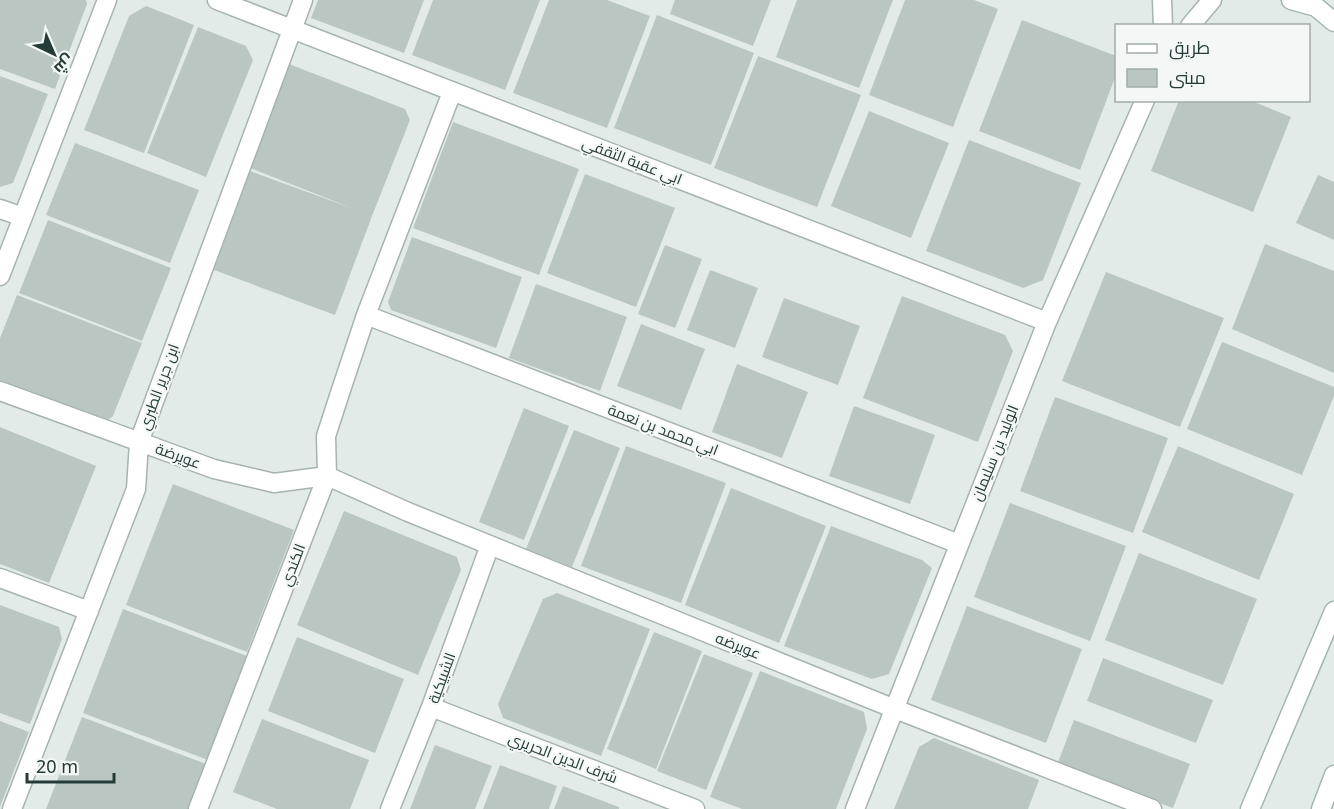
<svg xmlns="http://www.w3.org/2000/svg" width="1334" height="809" font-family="'Noto Sans',Cairo,sans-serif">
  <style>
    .building { fill: #b9c6c2 }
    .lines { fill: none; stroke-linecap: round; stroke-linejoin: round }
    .street-casing { stroke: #a6b3af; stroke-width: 21 }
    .secondary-casing { stroke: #a3b6b1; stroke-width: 21 }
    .street { stroke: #fff; stroke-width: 18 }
    .secondary { stroke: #fff; stroke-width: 18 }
    .labels { text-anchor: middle; stroke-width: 4.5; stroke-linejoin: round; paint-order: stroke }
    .street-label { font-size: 15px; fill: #253b37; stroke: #f3f8f6 }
  </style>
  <rect width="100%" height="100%" fill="#e3ebe8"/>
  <path class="building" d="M 0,0 L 86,0 L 87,4 L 55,89 L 0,69 Z
    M 318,0 L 424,0 L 404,53 L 311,18 Z
    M 433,0 L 540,0 L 505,90 L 412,55 Z
    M 549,0 L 607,0 L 650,16 L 607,128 L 513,93 Z
    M 675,0 L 771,0 L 753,46 L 670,14 Z
    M 797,0 L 893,0 L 859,88 L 776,57 Z
    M 905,0 L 974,0 L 998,9 L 953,127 L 869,95 Z
    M 146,6 L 194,25 L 144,153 L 84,130 L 129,16 Z
    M 657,15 L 754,53 L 711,165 L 614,128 Z
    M 1022,20 L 1116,56 L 1116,75 L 1080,170 L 979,131 Z
    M 198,27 L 246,46 L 253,60 L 206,177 L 147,153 Z
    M 758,56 L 861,95 L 817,207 L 714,168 Z
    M 289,64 L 405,109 L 410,120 L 372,216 L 335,315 L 214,270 L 250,171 L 354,209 L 248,167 Z
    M 0,76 L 48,94 L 13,183 L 0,187 Z
    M 1179,100 L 1249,100 L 1291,117 L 1253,212 L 1151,171 Z
    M 869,111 L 949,143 L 911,238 L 831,206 Z
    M 453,122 L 579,169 L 539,275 L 413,228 Z
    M 969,140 L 1081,183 L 1043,280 L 1023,288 L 926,251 Z
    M 75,143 L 199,190 L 170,263 L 46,215 Z
    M 585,174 L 675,208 L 636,307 L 547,273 Z
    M 1318,175 L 1334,182 L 1334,240 L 1296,223 Z
    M 48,220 L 171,268 L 142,341 L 19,293 Z
    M 412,237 L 522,277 L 496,348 L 391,310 L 388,302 Z
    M 1265,244 L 1334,271 L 1334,373 L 1232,329 Z
    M 665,245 L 702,259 L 675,328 L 638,314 Z
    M 710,270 L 758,288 L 735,348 L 687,330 Z
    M 1106,272 L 1224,318 L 1180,427 L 1062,381 Z
    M 536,284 L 627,317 L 600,391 L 509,358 Z
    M 17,295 L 142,343 L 113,416 L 107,421 L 97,420 L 0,380 L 0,338 Z
    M 902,296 L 1005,335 L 1013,351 L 978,442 L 863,398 Z
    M 784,298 L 860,326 L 838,385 L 762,357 Z
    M 641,324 L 705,349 L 681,410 L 617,386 Z
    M 1222,342 L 1334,387 L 1334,396 L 1302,475 L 1187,429 Z
    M 737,364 L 808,392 L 782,458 L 712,432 Z
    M 1055,397 L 1168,438 L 1133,533 L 1020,491 Z
    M 854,406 L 935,435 L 910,504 L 829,476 Z
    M 524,408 L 569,426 L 524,540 L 479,522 Z
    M 0,427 L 96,466 L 49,583 L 0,564 Z
    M 574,430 L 620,448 L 572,567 L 526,549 Z
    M 626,446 L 726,483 L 681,603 L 581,566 Z
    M 1178,446 L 1294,494 L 1259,580 L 1142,532 Z
    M 173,484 L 294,530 L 247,652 L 126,605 Z
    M 731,488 L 826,526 L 779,643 L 685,605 Z
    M 1010,503 L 1126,546 L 1090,641 L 974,597 Z
    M 344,511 L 457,557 L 461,570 L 418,675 L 297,625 Z
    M 831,526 L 922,560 L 932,568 L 889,674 L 872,679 L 784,646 Z
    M 1139,553 L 1257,599 L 1223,685 L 1105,640 Z
    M 557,593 L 650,629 L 601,756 L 503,718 L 498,704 L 543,599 Z
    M 0,605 L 59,627 L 62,639 L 30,724 L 0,713 Z
    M 967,606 L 1082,649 L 1046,743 L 931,700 Z
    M 123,609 L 247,656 L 208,760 L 83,713 Z
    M 654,632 L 702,651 L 656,769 L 607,749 Z
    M 297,637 L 404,679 L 375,753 L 268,711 Z
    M 704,654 L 753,673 L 706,790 L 657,771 Z
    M 1103,658 L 1213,700 L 1196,743 L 1087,701 Z
    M 760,671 L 864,712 L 867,729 L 836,809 L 742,809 L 710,797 Z
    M 82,717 L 206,764 L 188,809 L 46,809 Z
    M 262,719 L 369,760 L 350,809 L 277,809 L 233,792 Z
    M 1074,720 L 1190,764 L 1173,808 L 1057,765 Z
    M 0,721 L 29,732 L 0,807 Z
    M 934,738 L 1039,780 L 1028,809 L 894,809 L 919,747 Z
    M 435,745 L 492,766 L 475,809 L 410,809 Z
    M 500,765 L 557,786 L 549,809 L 483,809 Z
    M 563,786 L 619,807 L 619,809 L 554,809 Z"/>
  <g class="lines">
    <g class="street-casing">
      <path id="street" d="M 217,0 L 1047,322
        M 1162,0 L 1163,26
        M 1190,26 L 1212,0
        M 0,209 L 23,217
        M 0,276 L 107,0
        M 366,315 L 959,544
        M 0,391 L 214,469 L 274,483 L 327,476 L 408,512 L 895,709 L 1152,809
        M 0,578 L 89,611
        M 431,707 L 695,809
        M 12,809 L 136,489 L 139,442 L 303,0
        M 198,809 L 327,476 L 326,436 L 340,393 L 366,315 L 452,92
        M 390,809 L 431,707 L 490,545
        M 855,809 L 1047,322 L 1145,100"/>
    </g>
    <g class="secondary-casing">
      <path id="secondary" d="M 1291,0 L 1316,7 L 1334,22
        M 1250,809 L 1334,611
        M 1321,809 L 1334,775"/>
    </g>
    <use href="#street" class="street"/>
    <use href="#secondary" class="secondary"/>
  </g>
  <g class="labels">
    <g class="street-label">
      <text transform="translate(632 161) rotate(21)" y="5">ابي عقبة الثقفي</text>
      <text transform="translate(159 387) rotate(-70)" y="5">ابن جرير الطبري</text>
      <text transform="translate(663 430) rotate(21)" y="5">ابي محمد بن نعمة</text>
      <text transform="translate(995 453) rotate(-68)" y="5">الوليد بن سليمان</text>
      <text transform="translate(178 456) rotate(20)" y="5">عويرضة</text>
      <text transform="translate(293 565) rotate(-69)" y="5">الكندي</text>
      <text transform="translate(738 646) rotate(22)" y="5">عويرضه</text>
      <text transform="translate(442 678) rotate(-70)" y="5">الشبيكية</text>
      <text transform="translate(563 758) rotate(21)" y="5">شرف الدين الحريري</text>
    </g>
  </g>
  <rect x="1115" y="24" width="195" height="78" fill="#f3f8f6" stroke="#a1acaa" stroke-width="1.5"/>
  <rect x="1127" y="44" width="30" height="9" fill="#ffffff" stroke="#a1acaa" stroke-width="1.5"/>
  <text x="1169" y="54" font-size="18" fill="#253b37">طريق</text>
  <rect x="1127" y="69" width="30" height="18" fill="#b9c6c2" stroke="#a1acaa" stroke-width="1.5"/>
  <text x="1169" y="84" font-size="18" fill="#253b37">مبنى</text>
  <g transform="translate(54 54) rotate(136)" stroke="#f3f8f6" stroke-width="4.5" paint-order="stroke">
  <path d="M0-4.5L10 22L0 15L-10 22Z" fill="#253b37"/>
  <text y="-9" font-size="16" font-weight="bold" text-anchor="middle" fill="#253b37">ش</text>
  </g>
  <path d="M27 773v9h87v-9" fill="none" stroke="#253b37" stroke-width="3"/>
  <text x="36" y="773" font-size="18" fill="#253b37" stroke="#f3f8f6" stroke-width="4.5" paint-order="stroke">20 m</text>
</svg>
